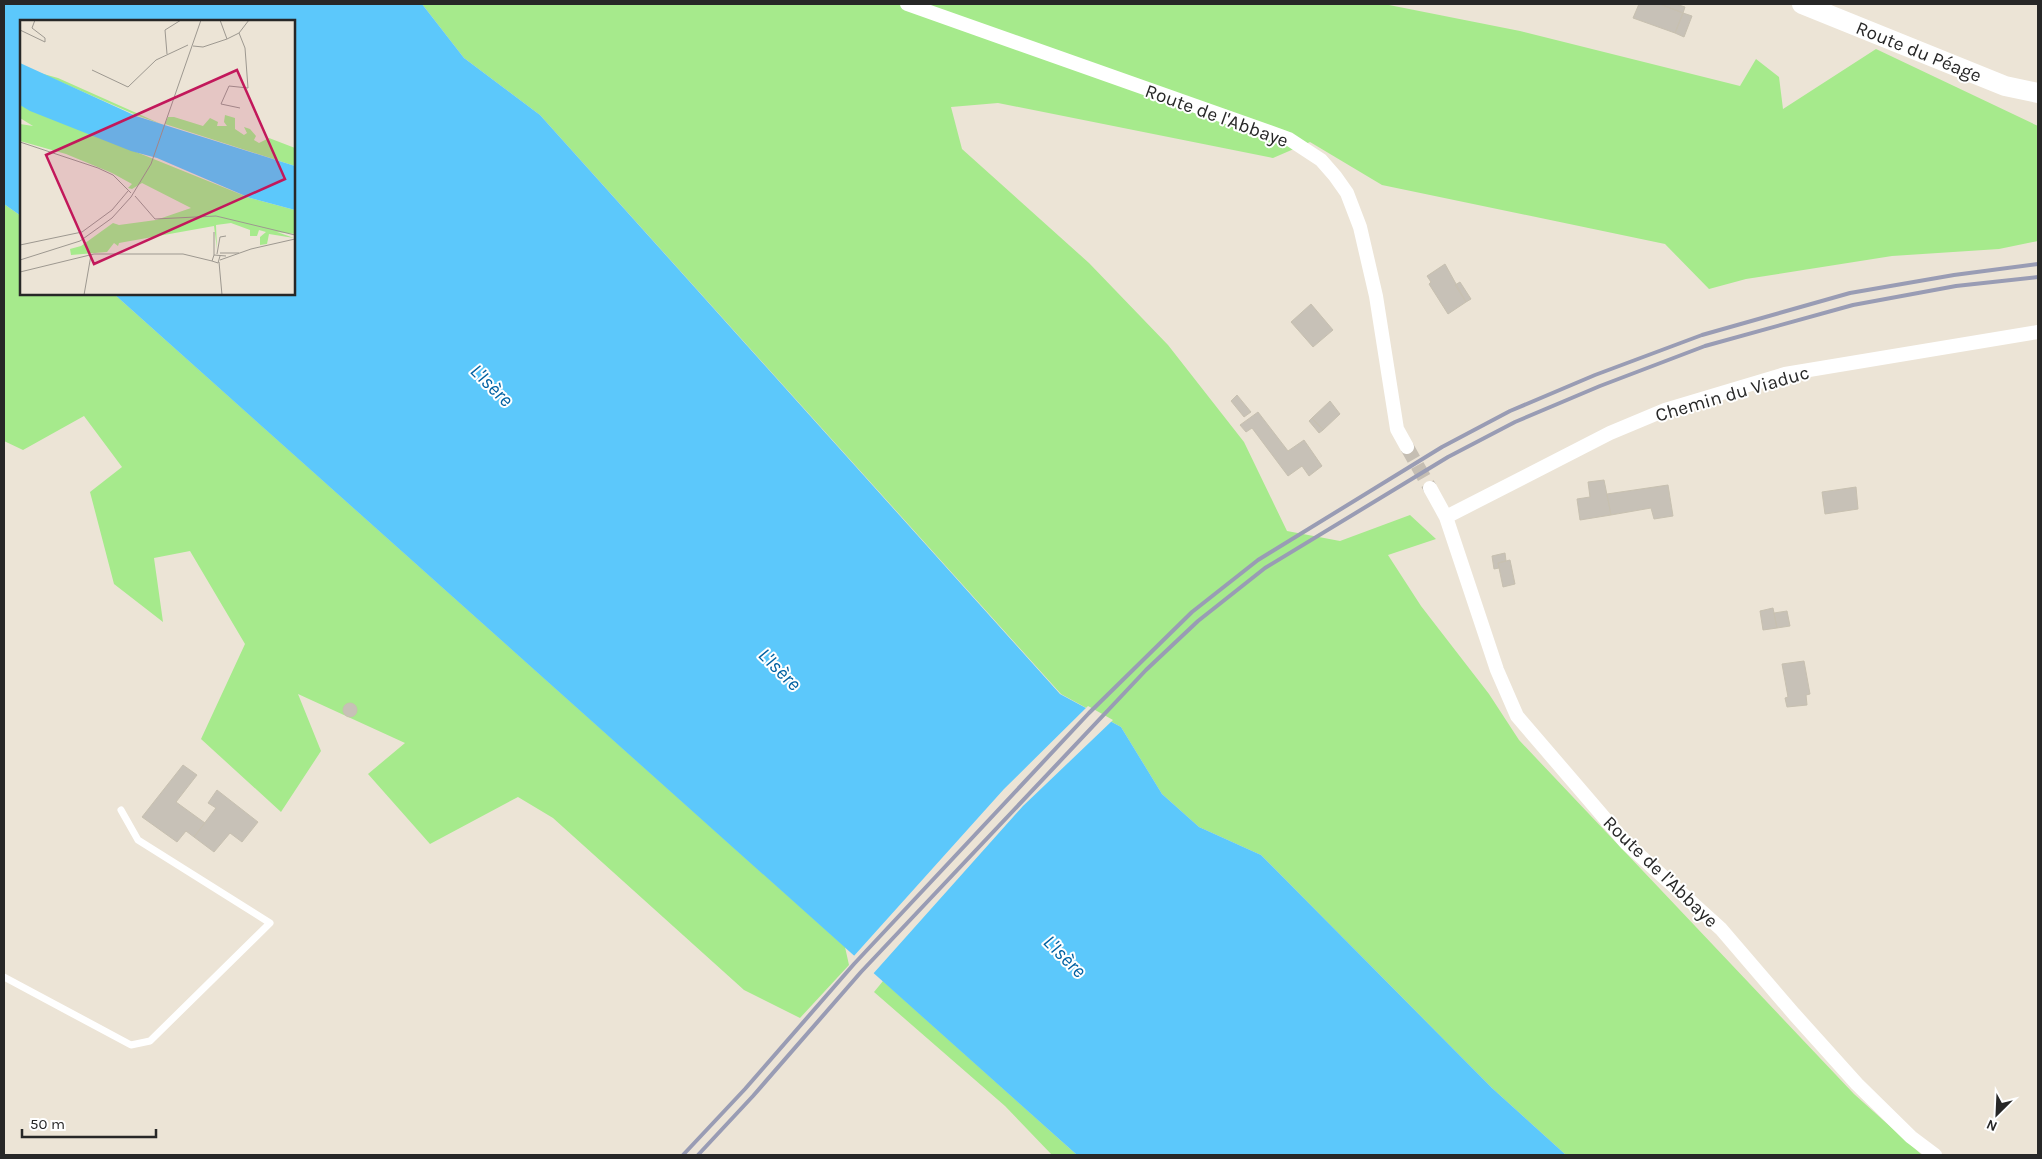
<svg xmlns="http://www.w3.org/2000/svg" width="2042" height="1159" font-family="Karla,sans-serif">
  <style>
    .green { fill: #a6ea8c }
    .water { fill: #5cc8fb }
    .pier { fill: #ece4d6 }
    .building { fill: #c7c1b7; stroke: #c7c0b0 }
    .lines { fill: none; stroke-linecap: round; stroke-linejoin: round }
    .street-tunnel { stroke: #c5beb3; stroke-width: 14; stroke-dasharray: 14 7; stroke-linecap: butt }
    .lane { stroke: #fff; stroke-width: 7 }
    .street { stroke: #fff; stroke-width: 14 }
    .secondary { stroke: #fff; stroke-width: 20 }
    .rail { stroke: #999cb4; stroke-width: 4 }
    .labels { text-anchor: middle; stroke-width: 4; stroke-linejoin: round; paint-order: stroke }
    .street-label { font-size: 19px; fill: #272727; stroke: #fff }
    .water-label { font-size: 20px; font-style: italic; fill: #0061a2; stroke: #fff }
    .inset-road { fill: none; stroke: #9d9890; stroke-width: 1 }
    .view { fill: #c2185b; fill-opacity: 0.15; stroke: #c2185b; stroke-width: 2.5 }
    .inset-edge { fill: none; stroke: #272727; stroke-width: 2.5 }
  </style>
  <rect width="100%" height="100%" fill="#ece4d6"/>
  <path class="green" d="M 422,4 L 1384,4 L 1520,31 L 1740,86 L 1756,59 L 1779,77 L 1783,109 L 1876,49 L 2038,126 L 2038,241 L 1999,249 L 1892,256 L 1746,279 L 1709,289 L 1665,244 L 1382,185 L 1310,142 L 1273,158 L 998,103 L 951,107 L 962,149 L 1089,263 L 1168,345 L 1244,442 L 1287,531 L 1340,541 L 1410,515 L 1436,539 L 1388,555 L 1421,606 L 1489,694 L 1519,740 L 1854,1094 L 1922,1155 L 1566,1155 L 1492,1088 L 1261,855 L 1199,827 L 1162,794 L 1121,727 L 1061,694 L 540,115 L 464,58 Z
    M 4,204 L 21,216 L 21,294 L 114,294 L 845,947 L 849,965 L 800,1018 L 744,990 L 553,818 L 518,797 L 430,844 L 368,774 L 405,743 L 298,694 L 321,751 L 281,812 L 201,739 L 245,644 L 190,551 L 154,558 L 163,622 L 114,584 L 90,492 L 122,467 L 84,416 L 23,450 L 4,441 Z
    M 883,981 L 1077,1155 L 1052,1155 L 1005,1106 L 874,992 Z"/>
  <path class="water" d="M 4,4 L 422,4 L 464,58 L 540,115 L 1060,694 L 1121,727 L 1162,794 L 1199,827 L 1261,855 L 1492,1088 L 1566,1155 L 1077,1155 L 114,294 L 294,294 L 294,21 L 21,21 L 21,216 L 4,204 Z"/>
  <path class="pier" d="M 1088,706 L 1113,720 L 1023,806 L 872,975 L 853,957 L 1004,789 Z"/>
  <path class="building" d="M 1639,4 L 1660,4 L 1683,13 L 1675,33 L 1633,18 Z
    M 1660,4 L 1676,4 L 1685,7 L 1683,13 Z
    M 1683,13 L 1692,16 L 1684,37 L 1675,33 Z
    M 1445,264 L 1466,302 L 1448,314 L 1429,284 L 1431,282 L 1427,276 Z
    M 1460,282 L 1471,299 L 1466,302 L 1455,285 Z
    M 1311,304 L 1333,330 L 1313,347 L 1291,322 Z
    M 1237,395 L 1251,412 L 1244,417 L 1231,401 Z
    M 1330,401 L 1340,414 L 1323,430 L 1312,418 Z
    M 1258,412 L 1288,451 L 1304,440 L 1322,466 L 1309,476 L 1302,466 L 1288,476 L 1252,428 L 1246,432 L 1240,425 Z
    M 1312,418 L 1323,430 L 1319,433 L 1309,421 Z
    M 1604,480 L 1611,515 L 1580,520 L 1577,499 L 1590,497 L 1588,482 Z
    M 1668,485 L 1673,516 L 1654,519 L 1651,508 L 1611,515 L 1607,494 Z
    M 1856,487 L 1858,509 L 1825,514 L 1822,492 Z
    M 1505,553 L 1506,561 L 1498,563 L 1499,568 L 1494,569 L 1492,556 Z
    M 1510,560 L 1515,584 L 1503,587 L 1498,563 Z
    M 1773,608 L 1777,628 L 1763,630 L 1760,611 Z
    M 1787,611 L 1790,626 L 1777,628 L 1774,613 Z
    M 1804,661 L 1810,694 L 1806,695 L 1807,705 L 1787,707 L 1785,698 L 1788,697 L 1782,664 Z
    M343 710a7 7 0 1 1 14 0a7 7 0 1 1-14 0Z
    M 183,765 L 197,775 L 176,802 L 205,823 L 194,837 L 186,831 L 177,842 L 142,817 Z
    M 217,790 L 258,822 L 242,842 L 230,833 L 214,852 L 194,837 L 216,808 L 208,803 Z"/>
  <g class="lines">
    <path class="street-tunnel" d="M 1407,447 L 1430,488"/>
    <path class="lane" d="M 4,977 L 131,1045 L 150,1041 L 270,923 L 138,840 L 121,810"/>
    <path class="street" d="M 907,4 L 1289,139 L 1321,160 L 1335,176 L 1347,193 L 1360,227 L 1376,296 L 1397,429 L 1407,447
      M 1430,488 L 1446,517 L 1497,670 L 1517,716 L 1626,843 L 1721,929 L 1794,1014 L 1857,1084 L 1911,1137 L 1935,1155
      M 1446,517 L 1610,433 L 1665,410 L 1785,374 L 2038,332"/>
    <path class="secondary" d="M 1802,4 L 2005,86 L 2038,93"/>
    <path class="rail" d="M 683,1155 L 745,1089 L 854,964 L 1089,713 L 1192,612 L 1258,560 L 1442,447 L 1510,411 L 1595,375 L 1702,335 L 1850,293 L 1954,275 L 2038,264
      M 698,1155 L 753,1096 L 861,972 L 1146,670 L 1198,621 L 1265,568 L 1448,457 L 1515,422 L 1600,386 L 1705,346 L 1853,305 L 1956,286 L 2038,277"/>
  </g>
  <g class="labels">
    <g class="street-label">
      <text transform="translate(1919 51) rotate(22)" y="7">Route du Péage</text>
      <text transform="translate(1217 115) rotate(20)" y="7">Route de l'Abbaye</text>
      <text transform="translate(1732 393) rotate(-16)" y="7">Chemin du Viaduc</text>
      <text transform="translate(1661 871) rotate(44)" y="7">Route de l'Abbaye</text>
    </g>
    <g class="water-label">
      <text transform="translate(492 385) rotate(45)" y="7">L'Isère</text>
      <text transform="translate(780 669) rotate(45)" y="7">L'Isère</text>
      <text transform="translate(1065 956) rotate(45)" y="7">L'Isère</text>
    </g>
  </g>
  <g transform="translate(20 20)">
    <rect width="275" height="275" fill="#ece4d6"/>
    <path d="M 20,53 L 38,58 L 141,104 L 116,95 ZM 0,85 L 230,178 L 275,190 L 275,214 L 257,212 L 274,218 L 249,214 L 247,224 L 240,225 L 240,217 L 246,212 L 239,210 L 237,216 L 230,216 L 230,210 L 211,203 L 196,205 L 197,229 L 194,206 L 99,223 L 98,226 L 94,223 L 87,232 L 51,235 L 50,229 L 61,226 L 93,203 L 99,205 L 136,200 L 171,188 L 122,163 L 112,169 L 108,168 L 112,164 L 92,153 L 46,134 L 0,121 L 0,104 L 13,106 L 0,98 ZM 205,95 L 215,98 L 215,109 L 224,115 L 227,113 L 224,107 L 230,109 L 236,116 L 234,120 L 239,123 L 249,118 L 275,128 L 275,146 L 145,104 L 148,97 L 154,97 L 183,106 L 190,98 L 198,102 L 197,106 L 207,106 L 204,102 Z" fill="#a6ea8c"/>
    <path d="M 0,43 L 116,96 L 275,146 L 275,190 L 230,178 L 137,138 L 111,131 L 10,91 L 0,85 Z" fill="#5cc8fb"/>
    <path class="inset-road" d="M 200,0 L 207,19M 0,10 L 25,22 L 25,18 L 12,8 L 15,0M 219,13 L 225,28 L 228,68 L 209,66 L 201,84 L 220,88M 173,26 L 183,27 L 207,19 L 219,13 L 229,0M 147,34 L 145,10 L 161,0M 72,50 L 108,67 L 136,40 L 168,25M 0,122 L 78,148 L 93,155 L 111,173M 115,176 L 135,199 L 196,196 L 275,215M 194,212 L 194,235M 0,225 L 62,212 L 92,190 L 108,171M 200,233 L 219,233M 197,234 L 200,217 L 206,216M 200,236 L 198,243 L 192,241 L 194,235 L 206,236M 0,240 L 60,221 L 92,198 L 111,177 L 131,144 L 181,0M 200,240 L 231,229 L 275,219M 199,242 L 202,275M 0,252 L 74,234 L 163,234 L 192,241M 64,275 L 71,235"/>
    <path class="view" d="M 217,50 L 265,159 L 74,244 L 26,135 Z"/>
    <rect width="275" height="275" class="inset-edge"/>
  </g>
  <rect width="2042" height="1159" fill="none" stroke="#272727" stroke-width="10"/>
  <g transform="translate(1997 1114) rotate(204)" stroke="#ffffff" stroke-width="4" paint-order="stroke">
  <path d="M0-4L9 19L0 12L-9 19Z" fill="#272727"/>
  <text y="-8" font-size="14" font-weight="bold" text-anchor="middle" fill="#272727">N</text>
  </g>
  <path d="M22 1129v8h134v-8" fill="none" stroke="#272727" stroke-width="2.5"/>
  <text x="30" y="1129" font-size="15" fill="#272727" stroke="#ffffff" stroke-width="4" paint-order="stroke">50 m</text>
</svg>
